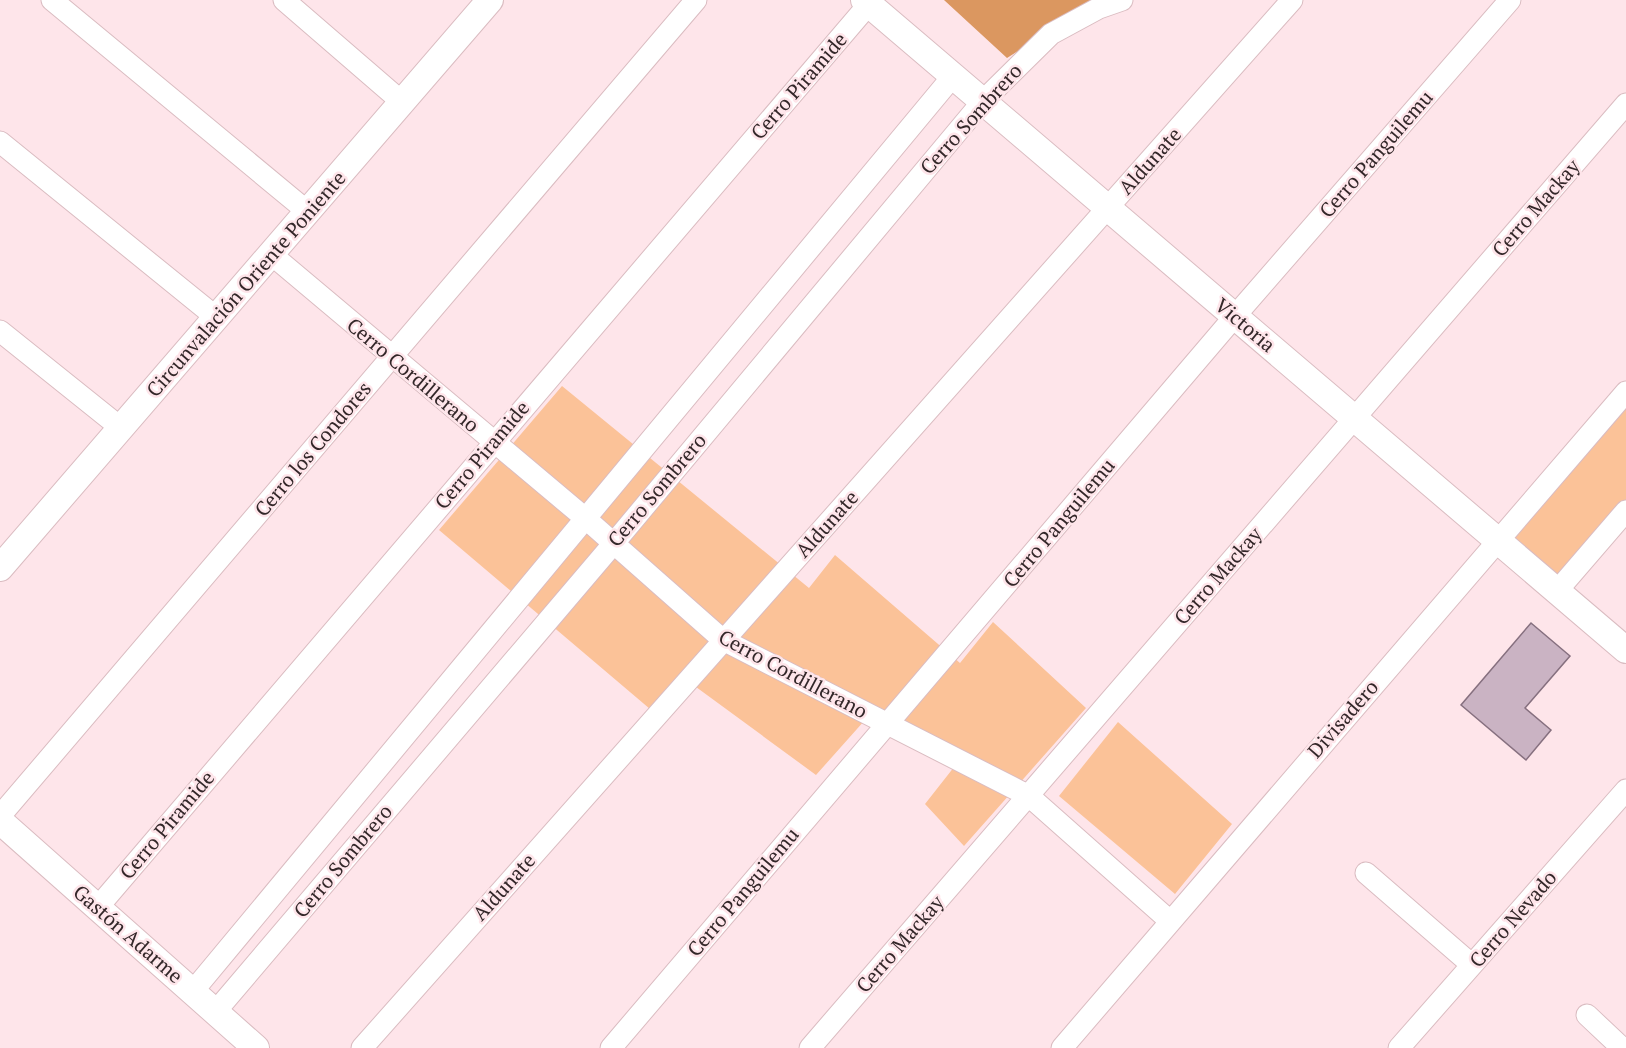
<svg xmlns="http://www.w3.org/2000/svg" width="1626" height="1048" font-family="'PT Serif',serif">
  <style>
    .green { fill: #fbc298 }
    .forest { fill: #db9760 }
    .building { fill: #cab3c3; stroke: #86707f; stroke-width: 1.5 }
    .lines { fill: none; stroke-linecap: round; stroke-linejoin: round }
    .minor-casing { stroke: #dabcc1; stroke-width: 23 }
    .tertiary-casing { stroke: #dabcc1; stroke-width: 28 }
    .minor { stroke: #fff; stroke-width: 21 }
    .tertiary { stroke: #fff; stroke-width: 26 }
    .labels { text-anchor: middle; stroke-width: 5; stroke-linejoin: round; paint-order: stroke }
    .street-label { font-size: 20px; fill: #332729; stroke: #fee5ea }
  </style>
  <rect width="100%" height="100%" fill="#fee5ea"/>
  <path class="green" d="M 562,386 L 809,588 L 835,555 L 960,663 L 993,622 L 1086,708 L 964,846 L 925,804 L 958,762 L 865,720 L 816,775 L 681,676 L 650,709 L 439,530 Z
    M 1626,405 L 1626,500 L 1559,578 L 1511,538 Z
    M 1118,722 L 1232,824 L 1175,894 L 1059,796 Z"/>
  <path class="forest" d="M 944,0 L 1108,0 L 1079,12 L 1007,58 Z"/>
  <path class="building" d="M 1531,623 L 1570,656 L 1525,708 L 1551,730 L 1526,760 L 1461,705 Z"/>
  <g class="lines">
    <g class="minor-casing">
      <path id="minor" d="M 52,0 L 308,212
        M 284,0 L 402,102
        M 0,142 L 217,318
        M 272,255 L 585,518 L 723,640 L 1029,796 L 1170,921
        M 0,331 L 121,428
        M 1557,591 L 1626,511
        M 0,816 L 696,0
        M 1366,873 L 1472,965
        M 98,907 L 869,4
        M 193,991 L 953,76
        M 216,1011 L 614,543 L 983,101 L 1051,34 L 1099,8 L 1122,0
        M 1587,1015 L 1622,1048
        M 362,1048 L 1292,0
        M 611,1048 L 1235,316 L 1510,0
        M 810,1048 L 1626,104
        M 1062,1048 L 1626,392
        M 1399,1048 L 1626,790"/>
    </g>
    <g class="tertiary-casing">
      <path id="tertiary" d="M 864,0 L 1626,650
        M 0,568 L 490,0
        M 0,821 L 256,1048"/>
    </g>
    <use href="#minor" class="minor"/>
    <use href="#tertiary" class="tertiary"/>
  </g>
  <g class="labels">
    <g class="street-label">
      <text transform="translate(799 86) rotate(-49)" y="7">Cerro Piramide</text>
      <text transform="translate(971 119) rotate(-48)" y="7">Cerro Sombrero</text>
      <text transform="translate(1376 154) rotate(-49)" y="7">Cerro Panguilemu</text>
      <text transform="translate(1150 161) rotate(-48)" y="7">Aldunate</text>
      <text transform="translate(1536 208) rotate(-49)" y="7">Cerro Mackay</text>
      <text transform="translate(246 284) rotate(-49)" y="7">Circunvalación Oriente Poniente</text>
      <text transform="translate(1245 325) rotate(40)" y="7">Victoria</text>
      <text transform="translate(413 375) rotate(40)" y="7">Cerro Cordillerano</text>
      <text transform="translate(313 449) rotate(-50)" y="7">Cerro los Condores</text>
      <text transform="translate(482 455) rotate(-50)" y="7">Cerro Piramide</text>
      <text transform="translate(657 490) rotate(-50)" y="7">Cerro Sombrero</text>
      <text transform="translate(1059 523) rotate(-50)" y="7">Cerro Panguilemu</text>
      <text transform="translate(827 524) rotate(-48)" y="7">Aldunate</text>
      <text transform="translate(1218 576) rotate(-49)" y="7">Cerro Mackay</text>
      <text transform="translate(793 674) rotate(28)" y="7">Cerro Cordillerano</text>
      <text transform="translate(1343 719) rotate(-49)" y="7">Divisadero</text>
      <text transform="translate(167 825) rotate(-50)" y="7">Cerro Piramide</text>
      <text transform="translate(343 861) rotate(-50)" y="7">Cerro Sombrero</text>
      <text transform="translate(504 887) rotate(-48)" y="7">Aldunate</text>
      <text transform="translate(743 892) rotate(-50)" y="7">Cerro Panguilemu</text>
      <text transform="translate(1513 919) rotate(-49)" y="7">Cerro Nevado</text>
      <text transform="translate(128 934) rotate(41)" y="7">Gastón Adarme</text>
      <text transform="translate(900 944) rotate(-49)" y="7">Cerro Mackay</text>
    </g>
  </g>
</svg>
